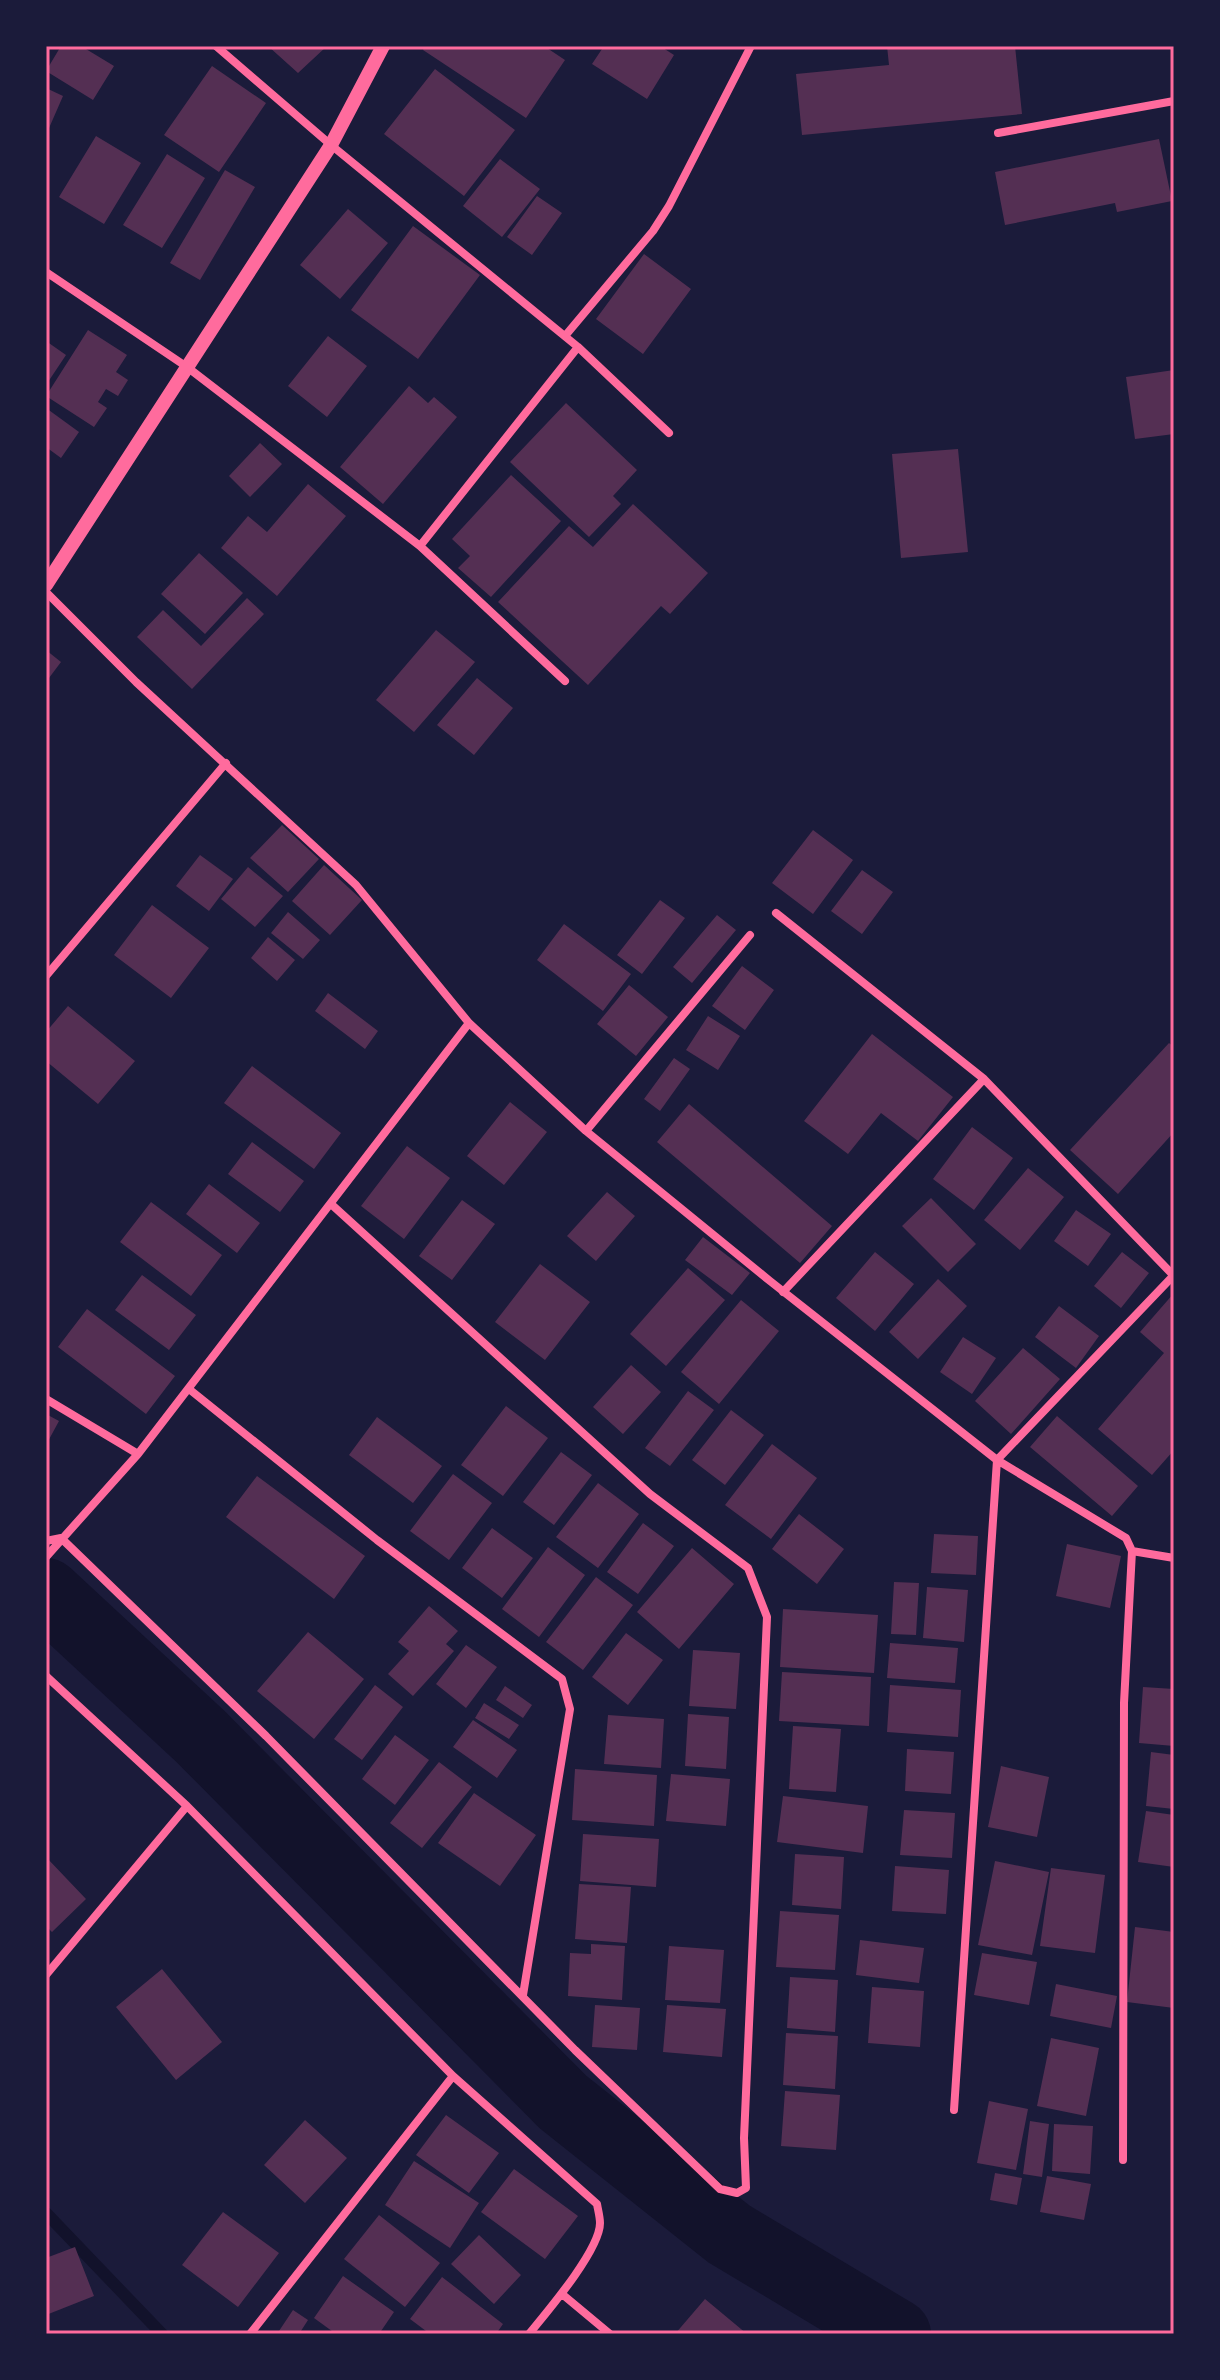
<svg xmlns="http://www.w3.org/2000/svg" width="1220" height="2380" font-family="Cabin,sans-serif">
  <style>
    .lines { fill: none; stroke-linecap: round; stroke-linejoin: round }
    .stream { stroke: #12122b; stroke-width: 12 }
    .river { stroke: #12122b; stroke-width: 70 }
    .building { fill: #542f53 }
    .minor { stroke: #ff6b9d; stroke-width: 8 }
    .tertiary { stroke: #ff6b9d; stroke-width: 14 }
    .neatline { fill: none; stroke: #ff6b9d; stroke-width: 3 }
  </style>
  <rect width="100%" height="100%" fill="#1b1b3a"/>
  <g class="lines">
    <path class="stream" d="M 46,2213 L 162,2334"/>
    <path class="river" d="M 46,1593 L 200,1736 L 563,2102 L 729,2234 L 896,2334"/>
  </g>
  <path class="building" d="M 61,46 L 81,46 L 114,66 L 93,100 L 46,71 Z
    M 268,46 L 327,46 L 298,73 Z
    M 425,46 L 544,46 L 565,60 L 526,118 L 423,50 Z
    M 604,46 L 660,46 L 674,55 L 647,99 L 592,64 Z
    M 887,46 L 1015,46 L 1022,114 L 802,135 L 796,74 L 889,65 Z
    M 212,66 L 266,103 L 219,172 L 164,135 Z
    M 435,69 L 515,130 L 464,196 L 384,134 Z
    M 46,88 L 63,96 L 46,135 Z
    M 96,136 L 141,163 L 104,224 L 59,197 Z
    M 1159,139 L 1172,201 L 1117,212 L 1115,203 L 1005,225 L 995,172 Z
    M 167,154 L 205,178 L 162,248 L 123,225 Z
    M 500,159 L 540,189 L 502,237 L 463,206 Z
    M 225,170 L 255,187 L 200,280 L 170,263 Z
    M 537,196 L 562,213 L 532,255 L 507,237 Z
    M 348,209 L 388,243 L 340,299 L 300,265 Z
    M 413,226 L 480,275 L 418,359 L 351,310 Z
    M 644,254 L 691,289 L 643,354 L 596,319 Z
    M 88,330 L 127,355 L 116,372 L 128,380 L 118,396 L 106,389 L 98,402 L 107,408 L 94,427 L 46,396 Z
    M 328,336 L 367,366 L 327,417 L 288,386 Z
    M 46,341 L 66,355 L 46,385 Z
    M 1174,370 L 1174,434 L 1135,439 L 1126,377 Z
    M 409,386 L 428,403 L 434,397 L 457,417 L 383,504 L 340,467 Z
    M 566,403 L 637,470 L 613,496 L 621,504 L 589,537 L 510,462 Z
    M 46,408 L 79,432 L 61,458 L 46,447 Z
    M 260,443 L 282,464 L 250,497 L 229,476 Z
    M 958,449 L 968,552 L 901,558 L 892,454 Z
    M 511,475 L 561,521 L 491,597 L 458,568 L 470,556 L 452,539 Z
    M 308,484 L 346,516 L 277,596 L 221,548 L 248,516 L 267,532 Z
    M 633,504 L 708,573 L 670,614 L 661,606 L 588,685 L 498,602 L 569,526 L 593,547 Z
    M 199,553 L 243,593 L 205,634 L 161,594 Z
    M 247,598 L 264,614 L 192,689 L 137,637 L 163,610 L 201,646 Z
    M 436,630 L 475,662 L 414,732 L 376,700 Z
    M 46,650 L 61,662 L 46,682 Z
    M 477,678 L 513,708 L 474,755 L 437,725 Z
    M 282,825 L 319,859 L 288,892 L 250,858 Z
    M 813,830 L 853,860 L 813,914 L 772,883 Z
    M 200,855 L 233,879 L 209,911 L 176,886 Z
    M 324,865 L 362,900 L 330,935 L 292,901 Z
    M 248,867 L 283,896 L 255,927 L 221,899 Z
    M 862,870 L 893,892 L 862,934 L 831,911 Z
    M 660,900 L 685,918 L 642,974 L 617,955 Z
    M 152,905 L 209,948 L 171,998 L 114,955 Z
    M 288,912 L 320,940 L 303,959 L 271,933 Z
    M 717,915 L 736,930 L 692,983 L 673,967 Z
    M 564,924 L 631,974 L 603,1011 L 537,960 Z
    M 268,937 L 295,960 L 277,981 L 251,958 Z
    M 742,966 L 774,990 L 745,1030 L 712,1006 Z
    M 629,985 L 668,1017 L 636,1056 L 597,1024 Z
    M 328,993 L 378,1031 L 365,1049 L 315,1011 Z
    M 68,1006 L 135,1061 L 98,1104 L 46,1061 L 46,1032 Z
    M 708,1016 L 740,1036 L 718,1070 L 686,1050 Z
    M 872,1034 L 953,1097 L 918,1141 L 881,1113 L 848,1154 L 804,1121 Z
    M 1169,1043 L 1174,1047 L 1174,1132 L 1118,1194 L 1070,1150 Z
    M 674,1058 L 690,1069 L 660,1111 L 644,1099 Z
    M 252,1066 L 341,1133 L 314,1169 L 224,1103 Z
    M 510,1102 L 547,1132 L 504,1185 L 467,1156 Z
    M 689,1104 L 832,1226 L 800,1263 L 657,1142 Z
    M 972,1127 L 1013,1158 L 974,1210 L 933,1179 Z
    M 252,1142 L 304,1181 L 280,1212 L 228,1174 Z
    M 407,1146 L 450,1178 L 404,1239 L 361,1206 Z
    M 1028,1168 L 1064,1197 L 1020,1250 L 984,1220 Z
    M 209,1184 L 260,1223 L 237,1253 L 186,1214 Z
    M 607,1192 L 635,1216 L 596,1261 L 567,1236 Z
    M 931,1198 L 976,1244 L 948,1272 L 902,1226 Z
    M 462,1200 L 495,1224 L 452,1280 L 419,1256 Z
    M 151,1202 L 222,1255 L 191,1296 L 120,1242 Z
    M 1076,1210 L 1111,1234 L 1088,1266 L 1054,1241 Z
    M 703,1237 L 750,1273 L 732,1295 L 685,1260 Z
    M 875,1252 L 914,1284 L 875,1331 L 836,1298 Z
    M 1122,1252 L 1149,1273 L 1121,1308 L 1094,1286 Z
    M 540,1264 L 590,1302 L 545,1360 L 495,1322 Z
    M 688,1268 L 725,1300 L 666,1366 L 630,1334 Z
    M 142,1275 L 196,1315 L 169,1350 L 115,1310 Z
    M 938,1279 L 967,1306 L 918,1359 L 889,1332 Z
    M 1174,1293 L 1174,1450 L 1152,1475 L 1098,1429 L 1164,1353 L 1140,1332 Z
    M 741,1300 L 779,1331 L 719,1404 L 681,1372 Z
    M 1059,1306 L 1099,1336 L 1076,1368 L 1035,1337 Z
    M 87,1309 L 175,1376 L 146,1414 L 58,1347 Z
    M 963,1337 L 996,1358 L 972,1394 L 940,1372 Z
    M 1023,1348 L 1060,1379 L 1011,1434 L 975,1401 Z
    M 631,1365 L 661,1392 L 623,1434 L 593,1407 Z
    M 688,1391 L 714,1410 L 670,1466 L 645,1448 Z
    M 506,1406 L 548,1438 L 503,1496 L 461,1465 Z
    M 731,1410 L 764,1435 L 725,1485 L 692,1460 Z
    M 46,1414 L 59,1421 L 46,1445 Z
    M 1057,1416 L 1138,1486 L 1112,1516 L 1030,1447 Z
    M 377,1417 L 442,1466 L 413,1503 L 349,1455 Z
    M 772,1444 L 817,1478 L 771,1539 L 725,1505 Z
    M 561,1452 L 592,1475 L 554,1525 L 523,1502 Z
    M 453,1474 L 492,1503 L 449,1560 L 410,1531 Z
    M 257,1476 L 365,1556 L 334,1599 L 226,1517 Z
    M 598,1483 L 639,1514 L 598,1568 L 556,1537 Z
    M 799,1514 L 844,1549 L 817,1584 L 772,1549 Z
    M 643,1523 L 674,1546 L 638,1594 L 607,1572 Z
    M 492,1528 L 533,1558 L 502,1598 L 462,1568 Z
    M 934,1534 L 978,1536 L 976,1575 L 931,1573 Z
    M 1067,1544 L 1121,1556 L 1110,1608 L 1056,1596 Z
    M 548,1547 L 585,1575 L 539,1637 L 502,1609 Z
    M 692,1548 L 734,1584 L 679,1649 L 637,1612 Z
    M 596,1577 L 633,1605 L 583,1670 L 546,1642 Z
    M 894,1582 L 919,1583 L 916,1635 L 891,1634 Z
    M 927,1587 L 968,1590 L 964,1642 L 923,1638 Z
    M 429,1606 L 458,1631 L 446,1644 L 454,1651 L 413,1696 L 388,1674 L 409,1651 L 398,1642 Z
    M 783,1609 L 878,1615 L 874,1673 L 780,1667 Z
    M 308,1632 L 364,1679 L 314,1739 L 257,1691 Z
    M 626,1633 L 663,1660 L 628,1705 L 592,1677 Z
    M 890,1643 L 958,1648 L 955,1683 L 887,1678 Z
    M 466,1645 L 497,1667 L 466,1708 L 436,1684 Z
    M 693,1650 L 740,1653 L 736,1709 L 689,1706 Z
    M 782,1672 L 871,1677 L 869,1726 L 779,1721 Z
    M 375,1685 L 403,1707 L 362,1760 L 334,1739 Z
    M 890,1685 L 961,1690 L 958,1737 L 887,1732 Z
    M 505,1686 L 532,1705 L 523,1718 L 496,1700 Z
    M 1143,1687 L 1174,1689 L 1174,1746 L 1139,1743 Z
    M 484,1703 L 519,1725 L 509,1739 L 475,1718 Z
    M 688,1714 L 729,1717 L 726,1769 L 685,1766 Z
    M 608,1715 L 664,1719 L 661,1768 L 604,1764 Z
    M 473,1720 L 517,1750 L 497,1778 L 453,1747 Z
    M 793,1726 L 841,1729 L 836,1792 L 789,1789 Z
    M 395,1735 L 429,1760 L 395,1805 L 362,1779 Z
    M 907,1749 L 954,1752 L 951,1794 L 905,1791 Z
    M 1151,1752 L 1174,1755 L 1174,1809 L 1146,1806 Z
    M 439,1762 L 472,1787 L 422,1848 L 390,1823 Z
    M 1001,1766 L 1049,1777 L 1037,1837 L 988,1827 Z
    M 575,1769 L 657,1775 L 654,1826 L 572,1820 Z
    M 671,1774 L 730,1779 L 726,1826 L 666,1821 Z
    M 474,1793 L 536,1835 L 500,1886 L 438,1843 Z
    M 783,1796 L 868,1806 L 863,1853 L 777,1842 Z
    M 904,1810 L 955,1813 L 952,1858 L 900,1855 Z
    M 1146,1811 L 1174,1815 L 1174,1867 L 1138,1862 Z
    M 583,1834 L 659,1839 L 656,1887 L 580,1881 Z
    M 795,1854 L 844,1857 L 841,1909 L 792,1905 Z
    M 46,1857 L 86,1899 L 52,1932 L 46,1926 Z
    M 995,1861 L 1049,1872 L 1032,1955 L 978,1945 Z
    M 895,1866 L 949,1870 L 946,1914 L 892,1911 Z
    M 1051,1868 L 1105,1875 L 1095,1953 L 1040,1946 Z
    M 579,1884 L 631,1887 L 627,1943 L 575,1939 Z
    M 780,1911 L 839,1915 L 835,1970 L 776,1967 Z
    M 1135,1927 L 1174,1932 L 1174,2008 L 1127,2002 Z
    M 860,1940 L 924,1948 L 919,1983 L 856,1975 Z
    M 591,1944 L 625,1946 L 622,2000 L 568,1996 L 570,1953 L 591,1954 Z
    M 669,1946 L 724,1950 L 720,2003 L 665,2000 Z
    M 982,1953 L 1037,1962 L 1029,2005 L 974,1995 Z
    M 162,1969 L 222,2042 L 176,2080 L 116,2007 Z
    M 790,1977 L 838,1980 L 835,2032 L 787,2028 Z
    M 1056,1984 L 1117,1996 L 1111,2028 L 1050,2016 Z
    M 872,1987 L 924,1991 L 920,2047 L 868,2043 Z
    M 595,2005 L 640,2008 L 637,2050 L 592,2047 Z
    M 667,2005 L 726,2009 L 722,2057 L 663,2052 Z
    M 786,2033 L 838,2036 L 835,2089 L 783,2085 Z
    M 1051,2038 L 1099,2048 L 1086,2116 L 1037,2106 Z
    M 785,2091 L 840,2095 L 836,2150 L 781,2146 Z
    M 989,2101 L 1028,2109 L 1016,2170 L 977,2163 Z
    M 446,2115 L 499,2153 L 469,2193 L 416,2155 Z
    M 305,2120 L 347,2158 L 305,2203 L 264,2165 Z
    M 1030,2121 L 1049,2124 L 1042,2177 L 1023,2174 Z
    M 1054,2124 L 1093,2126 L 1090,2174 L 1052,2171 Z
    M 414,2161 L 479,2203 L 450,2248 L 385,2205 Z
    M 514,2169 L 578,2216 L 545,2259 L 481,2212 Z
    M 995,2173 L 1022,2178 L 1017,2205 L 990,2200 Z
    M 1047,2176 L 1091,2184 L 1084,2220 L 1040,2212 Z
    M 223,2212 L 279,2253 L 238,2307 L 182,2265 Z
    M 379,2215 L 440,2263 L 405,2307 L 344,2259 Z
    M 479,2235 L 521,2275 L 494,2304 L 451,2264 Z
    M 75,2247 L 94,2296 L 46,2315 L 46,2258 Z
    M 343,2276 L 394,2312 L 379,2334 L 336,2334 L 314,2318 Z
    M 442,2277 L 503,2324 L 496,2334 L 430,2334 L 410,2319 Z
    M 705,2299 L 747,2334 L 675,2334 Z
    M 293,2310 L 308,2320 L 299,2334 L 277,2334 Z"/>
  <g class="lines">
    <path class="minor" d="M 216,46 L 331,145 L 578,347 L 669,433
      M 998,133 L 1174,101
      M 46,272 L 187,367 L 420,546 L 565,681
      M 565,336 L 653,231 L 669,206 L 751,46
      M 420,546 L 578,347
      M 46,592 L 136,682 L 356,885 L 469,1023 L 586,1131 L 770,1281 L 997,1460 L 954,2110
      M 776,913 L 984,1079
      M 46,976 L 226,763
      M 586,1131 L 750,935
      M 783,1292 L 984,1079 L 1173,1275
      M 189,1389 L 377,1540 L 562,1679 L 570,1709 L 523,1995
      M 46,1399 L 138,1454
      M 46,1541 L 61,1538 L 266,1736 L 575,2050 L 720,2189 L 737,2193 L 746,2188 L 744,2138 L 767,1617 L 748,1568 L 650,1494 L 331,1204
      M 1132,1551 L 1174,1558
      M 46,1557 L 138,1454 L 469,1023
      M 46,1676 L 187,1806 L 453,2076 L 597,2204 C 598,2210 600,2217 600,2223 C 600,2250 547,2312 529,2334
      M 46,1975 L 187,1806
      M 1123,2160 L 1124,1703 L 1132,1551 L 1126,1538 L 997,1460 L 1174,1275
      M 562,2294 L 610,2334
      M 250,2334 L 453,2076"/>
    <path class="tertiary" d="M 46,585 L 331,145 L 383,46"/>
  </g>
  <rect width="1220" height="2380" fill="none" stroke="#1b1b3a" stroke-width="96"/>
  <rect x="48" y="48" width="1124" height="2284" class="neatline"/>
</svg>
